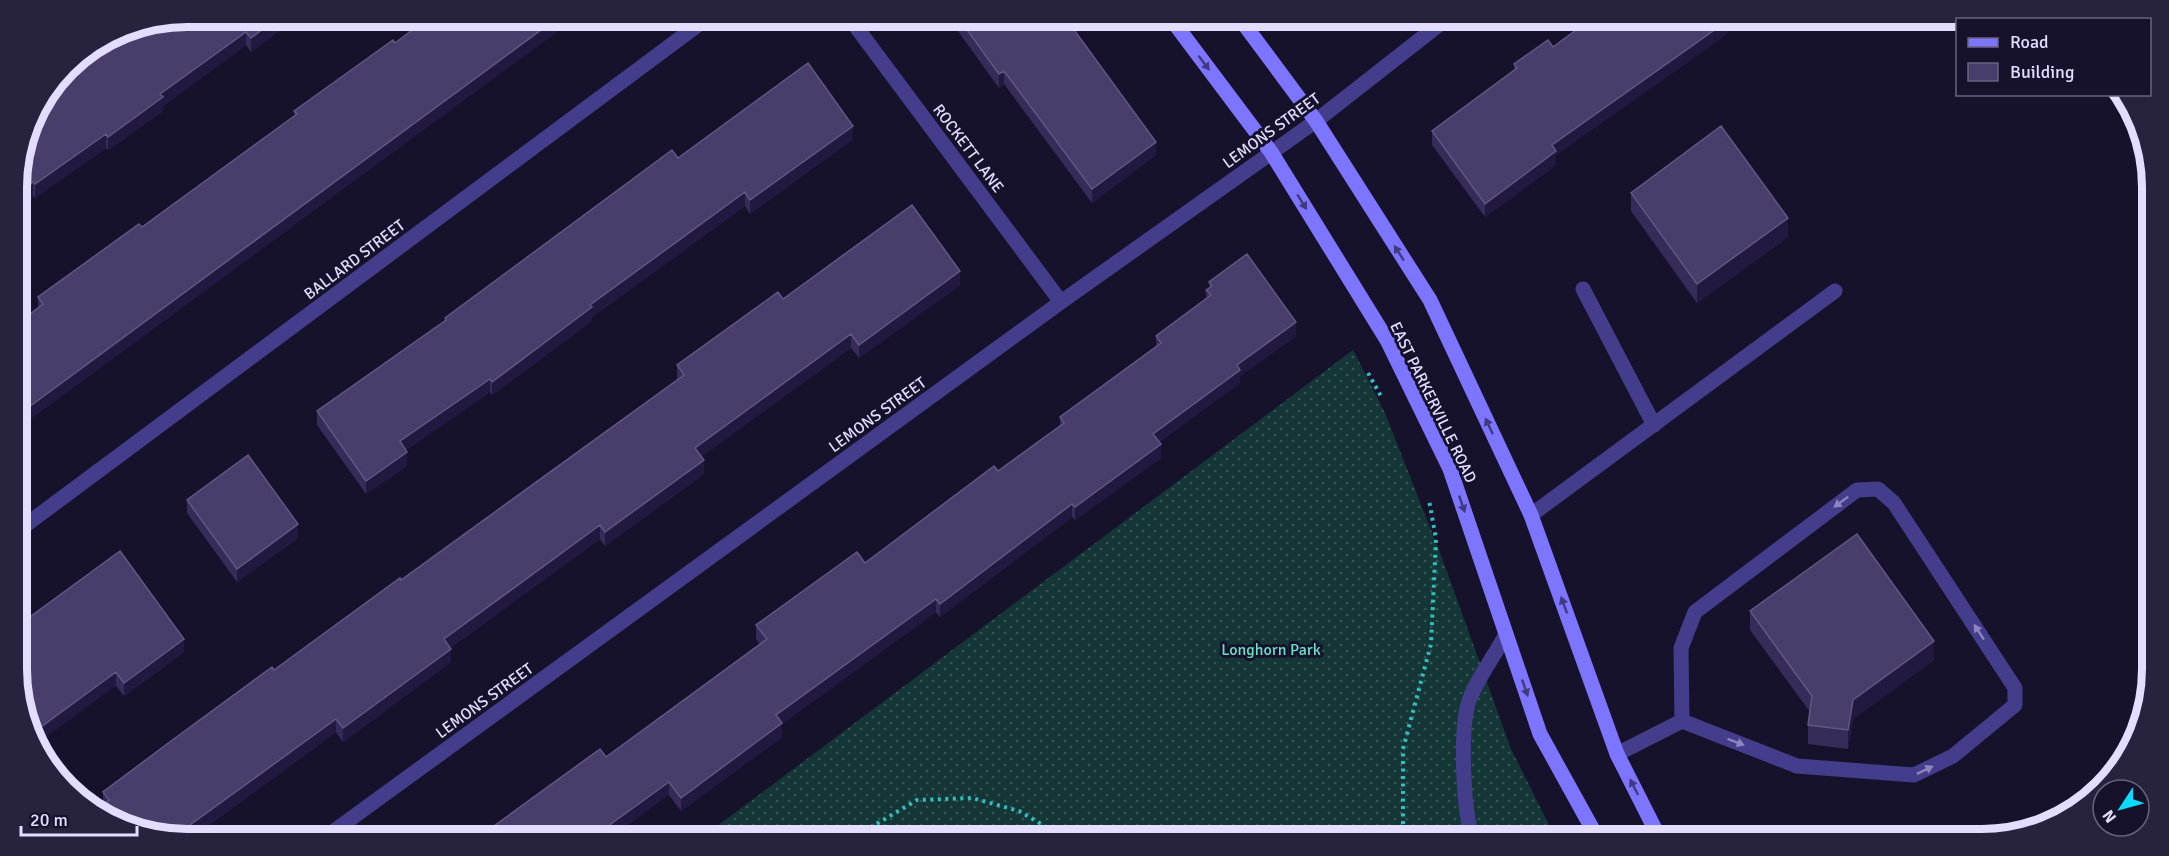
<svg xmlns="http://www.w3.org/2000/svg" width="2169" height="856" font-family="Signika,sans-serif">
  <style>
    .grass { fill: url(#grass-dots) }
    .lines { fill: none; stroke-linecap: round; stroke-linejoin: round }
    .path { stroke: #32bebc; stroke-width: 4; stroke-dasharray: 3 4.5; stroke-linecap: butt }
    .service { stroke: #443d8b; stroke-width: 15 }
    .minor { stroke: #443d8b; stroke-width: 15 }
    .secondary { stroke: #7e75fe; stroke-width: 15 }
    .wall { fill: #362b59 }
    .shaded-wall { fill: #221940 }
    .building { fill: #493e6b; stroke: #615782; stroke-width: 1.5 }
    .oneway { fill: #403a80 }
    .oneway2 { fill: #8c85bf }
    .labels { text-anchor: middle; stroke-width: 6; stroke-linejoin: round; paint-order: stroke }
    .street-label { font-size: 16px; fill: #e3ddff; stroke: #17122c }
    .park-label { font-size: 16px; fill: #67e1c8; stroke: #17122c }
    .rim { fill: none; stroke: #e3ddff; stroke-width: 8 }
  </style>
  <defs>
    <pattern id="grass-dots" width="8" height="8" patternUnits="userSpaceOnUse" patternTransform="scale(1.5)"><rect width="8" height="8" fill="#153636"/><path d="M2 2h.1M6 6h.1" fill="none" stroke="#375354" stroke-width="1.8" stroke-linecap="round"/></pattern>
  </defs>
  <rect width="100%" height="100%" fill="#17122c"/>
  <path class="grass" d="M 1353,350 L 1385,413 L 1442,558 L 1511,749 L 1556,839 L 700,839 Z"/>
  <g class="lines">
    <path class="path" d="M 1368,373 L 1382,398
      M 851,839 L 917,800 L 972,798 L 1019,811 L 1067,839
      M 1403,839 L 1403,749 L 1431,644 L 1436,539 L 1429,500"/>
    <path class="service" d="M 1583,289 L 1654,425
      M 1531,515 L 1835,291
      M 1617,754 L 1682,721 L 1797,766 L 1914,775 L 1953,756 L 2015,705 L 2015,688 L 1894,503 L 1878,489 L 1857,490 L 1695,612 L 1681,648 L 1682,721
      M 1473,839 C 1463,812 1459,725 1470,698 C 1479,676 1495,655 1506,634"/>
    <path class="minor" d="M 848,16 L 1061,302
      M 19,530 L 710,16
      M 323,839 L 1061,302 L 1316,121 L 1450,16"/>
    <path class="secondary" d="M 1169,16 L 1271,152 L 1387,340 L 1450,469 L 1540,734 L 1598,839
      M 1238,16 L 1316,121 L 1430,300 L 1531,515 L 1617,754 L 1660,839"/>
  </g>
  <path class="wall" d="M 299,16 L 251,52 L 246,45 L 163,106 L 163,111 L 108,150 L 106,148 L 35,198 L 33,196 L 17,208 L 17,176 L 74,59 Z
    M 431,16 L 578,16 L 18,428 L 18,323 L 38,308 L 38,297 L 142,227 L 294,116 L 294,111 L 395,43 Z
    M 947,16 L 1081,16 L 1081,29 L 1076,32 L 1156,155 L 1092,203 L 1004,84 L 999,88 Z
    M 1595,16 L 1744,16 L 1727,29 L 1727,34 L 1556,155 L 1556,165 L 1485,217 L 1432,145 L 1432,131 L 1514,70 L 1514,64 L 1553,47 Z
    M 853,139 L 750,214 L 745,206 L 592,317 L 592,321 L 492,395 L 490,392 L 406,450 L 407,466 L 366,494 L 317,425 L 317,411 L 445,321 L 445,318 L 678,158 Z
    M 1631,193 L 1788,237 L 1697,303 L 1631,211 Z
    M 1209,282 L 1296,336 L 1240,376 L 1240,383 L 1159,442 L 1161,458 L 1075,520 L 1072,517 L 940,617 L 936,612 L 782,724 L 782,737 L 681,811 L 669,795 L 606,757 L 760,644 L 756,639 L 756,625 L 865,563 L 998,471 L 1060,426 L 1060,417 L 1156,347 L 1156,336 L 1206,298 L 1206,290 L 1209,288 Z
    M 960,285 L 859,358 L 851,348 L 702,456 L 704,474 L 605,546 L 600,539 L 450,648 L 451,662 L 343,742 L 336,732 L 197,834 L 197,840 L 103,804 L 103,792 L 401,580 L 677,380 L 677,365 L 783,299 Z
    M 187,500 L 298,538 L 237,582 L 187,513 Z
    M 1750,611 L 1934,660 L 1853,719 L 1848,749 L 1808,744 L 1808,725 L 1810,712 L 1750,630 Z
    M 184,652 L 124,696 L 116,686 L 20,702 Z"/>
  <path class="shaded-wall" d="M 280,16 L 299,16 L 251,52 L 251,38 Z
    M 560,16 L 578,16 L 18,428 L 18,415 Z
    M 1079,16 L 1081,16 L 1081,29 L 1069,37 L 1069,23 Z
    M 1726,16 L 1744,16 L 1727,29 L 1727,34 L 1556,155 L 1556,165 L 1485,217 L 1485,204 L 1552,145 Z
    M 246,32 L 246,45 L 163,106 L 163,111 L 108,150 L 108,137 L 160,94 Z
    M 1004,71 L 1004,84 L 999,88 L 999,74 Z
    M 853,126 L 853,139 L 750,214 L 750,200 Z
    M 106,134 L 106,148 L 35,198 L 35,184 Z
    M 1156,142 L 1156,155 L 1092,203 L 1092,189 Z
    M 33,182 L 33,196 L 17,208 L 17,194 Z
    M 745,192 L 745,206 L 592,317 L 592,321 L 492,395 L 492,382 L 590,305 Z
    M 1788,218 L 1788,237 L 1697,303 L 1697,284 Z
    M 960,271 L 960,285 L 859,358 L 859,345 Z
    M 1296,322 L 1296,336 L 1240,376 L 1240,383 L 1153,447 L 1153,434 L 1237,365 Z
    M 851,334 L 851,348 L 695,461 L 695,448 Z
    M 490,379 L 490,392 L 400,454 L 400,441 Z
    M 1161,444 L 1161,458 L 1075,520 L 1075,507 Z
    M 407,452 L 407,466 L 366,494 L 366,481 Z
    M 704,460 L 704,474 L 605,546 L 605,532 Z
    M 1072,504 L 1072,517 L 940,617 L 940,604 Z
    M 298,524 L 298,538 L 237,582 L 237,569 Z
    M 600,525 L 600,539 L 444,652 L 444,639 Z
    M 936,599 L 936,612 L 782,724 L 782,737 L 681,811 L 681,798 L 776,715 Z
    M 184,639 L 184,652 L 124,696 L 124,683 Z
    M 1934,641 L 1934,660 L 1853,719 L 1848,749 L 1848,730 L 1853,700 Z
    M 451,649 L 451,662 L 343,742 L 343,728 Z
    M 116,672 L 116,686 L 39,742 L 34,732 Z
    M 336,719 L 336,732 L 197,834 L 197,840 L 189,840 L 190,825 Z
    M 669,782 L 669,795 L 609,839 L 590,839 Z"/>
  <path class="building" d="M 187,16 L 280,16 L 251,38 L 246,32 L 160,94 L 163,97 L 108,137 L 106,134 L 35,184 L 33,182 L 17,194 L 17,176 L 34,112 L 74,59 L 122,29 Z
    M 431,16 L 560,16 L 18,415 L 18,323 L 43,304 L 38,297 L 139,224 L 142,227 L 297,114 L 294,111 L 393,40 L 395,43 Z
    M 957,16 L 1079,16 L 1069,23 L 1156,142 L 1092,189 L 1004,71 L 999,74 Z
    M 1595,16 L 1726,16 L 1724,17 L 1727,21 L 1552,145 L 1556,151 L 1485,204 L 1432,131 L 1517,68 L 1514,64 L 1548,40 L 1553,47 Z
    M 808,63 L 853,126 L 750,200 L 745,192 L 590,305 L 592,307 L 492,382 L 490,379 L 400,441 L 407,452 L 366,481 L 317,411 L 446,320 L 445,318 L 672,150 L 678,158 Z
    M 1721,126 L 1788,218 L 1697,284 L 1631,193 Z
    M 912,205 L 960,271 L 859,345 L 851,334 L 695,448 L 704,460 L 605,532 L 600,525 L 444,639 L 451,649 L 343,728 L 336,719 L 190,825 L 197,834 L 189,840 L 132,830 L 99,808 L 109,800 L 103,792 L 171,741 L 272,667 L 274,670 L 400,578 L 401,580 L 684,375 L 677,365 L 778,292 L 783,299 Z
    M 1247,254 L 1296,322 L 1237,365 L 1240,370 L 1153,434 L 1161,444 L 1075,507 L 1072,504 L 940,604 L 936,599 L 776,715 L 782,723 L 681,798 L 669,782 L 590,839 L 476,839 L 600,749 L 606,757 L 767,639 L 756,625 L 857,552 L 865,563 L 994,466 L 998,471 L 1064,423 L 1060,417 L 1161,343 L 1156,336 L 1211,295 L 1206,290 L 1212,286 L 1209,282 Z
    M 248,455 L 298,524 L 237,569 L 187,500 Z
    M 1857,534 L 1934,641 L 1853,700 L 1848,730 L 1808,725 L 1812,696 L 1750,611 Z
    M 120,551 L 184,639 L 124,683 L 116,672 L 34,732 L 20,702 L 19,625 Z
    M 464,834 L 468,839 L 457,839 Z"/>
  <defs><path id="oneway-solid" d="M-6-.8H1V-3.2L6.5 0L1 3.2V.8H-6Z" transform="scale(1.5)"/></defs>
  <g class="oneway">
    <use href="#oneway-solid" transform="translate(1204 63) rotate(53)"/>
    <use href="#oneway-solid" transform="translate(1302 202) rotate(58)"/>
    <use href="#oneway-solid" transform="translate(1399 253) rotate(-123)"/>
    <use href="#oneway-solid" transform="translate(1489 426) rotate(-115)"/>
    <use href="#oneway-solid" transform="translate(1462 504) rotate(71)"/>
    <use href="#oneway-solid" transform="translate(1564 605) rotate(-110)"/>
    <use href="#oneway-solid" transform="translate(1525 688) rotate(71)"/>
    <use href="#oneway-solid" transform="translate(1634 787) rotate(-117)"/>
  </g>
  <g class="oneway2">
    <use href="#oneway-solid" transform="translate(1841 502) rotate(143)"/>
    <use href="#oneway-solid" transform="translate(1979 632) rotate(-123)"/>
    <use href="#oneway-solid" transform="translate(1736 742) rotate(21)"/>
    <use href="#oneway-solid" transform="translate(1925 770) rotate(-26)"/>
  </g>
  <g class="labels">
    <g class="street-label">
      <text transform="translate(1271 130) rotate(-36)" y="6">LEMONS STREET</text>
      <text transform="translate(969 148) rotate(53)" y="6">ROCKETT LANE</text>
      <text transform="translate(354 259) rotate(-37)" y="6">BALLARD STREET</text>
      <text transform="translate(1434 402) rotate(64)" y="6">EAST PARKERVILLE ROAD</text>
      <text transform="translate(877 414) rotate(-36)" y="6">LEMONS STREET</text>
      <text transform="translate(484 700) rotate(-36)" y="6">LEMONS STREET</text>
    </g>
    <g class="park-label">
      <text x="1271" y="655">Longhorn Park</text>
    </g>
  </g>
  <path d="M0 0H2169V856H0ZM187 27H1982A160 160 0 0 1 2142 187V669A160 160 0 0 1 1982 829H187A160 160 0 0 1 27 669V187A160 160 0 0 1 187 27Z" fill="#27223d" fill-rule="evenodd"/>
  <path class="rim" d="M187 27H1982A160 160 0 0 1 2142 187V669A160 160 0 0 1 1982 829H187A160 160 0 0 1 27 669V187A160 160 0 0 1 187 27Z"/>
  <rect x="1956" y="18" width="195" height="78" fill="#17122c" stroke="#696380" stroke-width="1.5"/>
  <rect x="1968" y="38" width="30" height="9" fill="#7e75fe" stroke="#696380" stroke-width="1.5"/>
  <text x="2010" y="48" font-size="18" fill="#e3ddff">Road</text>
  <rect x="1968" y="63" width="30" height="18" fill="#493e6b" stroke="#696380" stroke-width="1.5"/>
  <text x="2010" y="78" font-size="18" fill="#e3ddff">Building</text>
  <g transform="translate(2121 808) rotate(234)"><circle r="28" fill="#17122c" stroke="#696380" stroke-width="1.5"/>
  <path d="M0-4.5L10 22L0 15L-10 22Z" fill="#0bdbfd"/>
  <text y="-9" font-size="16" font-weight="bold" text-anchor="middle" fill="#e3ddff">N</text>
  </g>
  <path d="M21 826v9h116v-9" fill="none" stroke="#e3ddff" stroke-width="3"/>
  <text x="30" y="826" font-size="18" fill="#e3ddff" stroke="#17122c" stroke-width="4.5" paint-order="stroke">20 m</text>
</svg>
